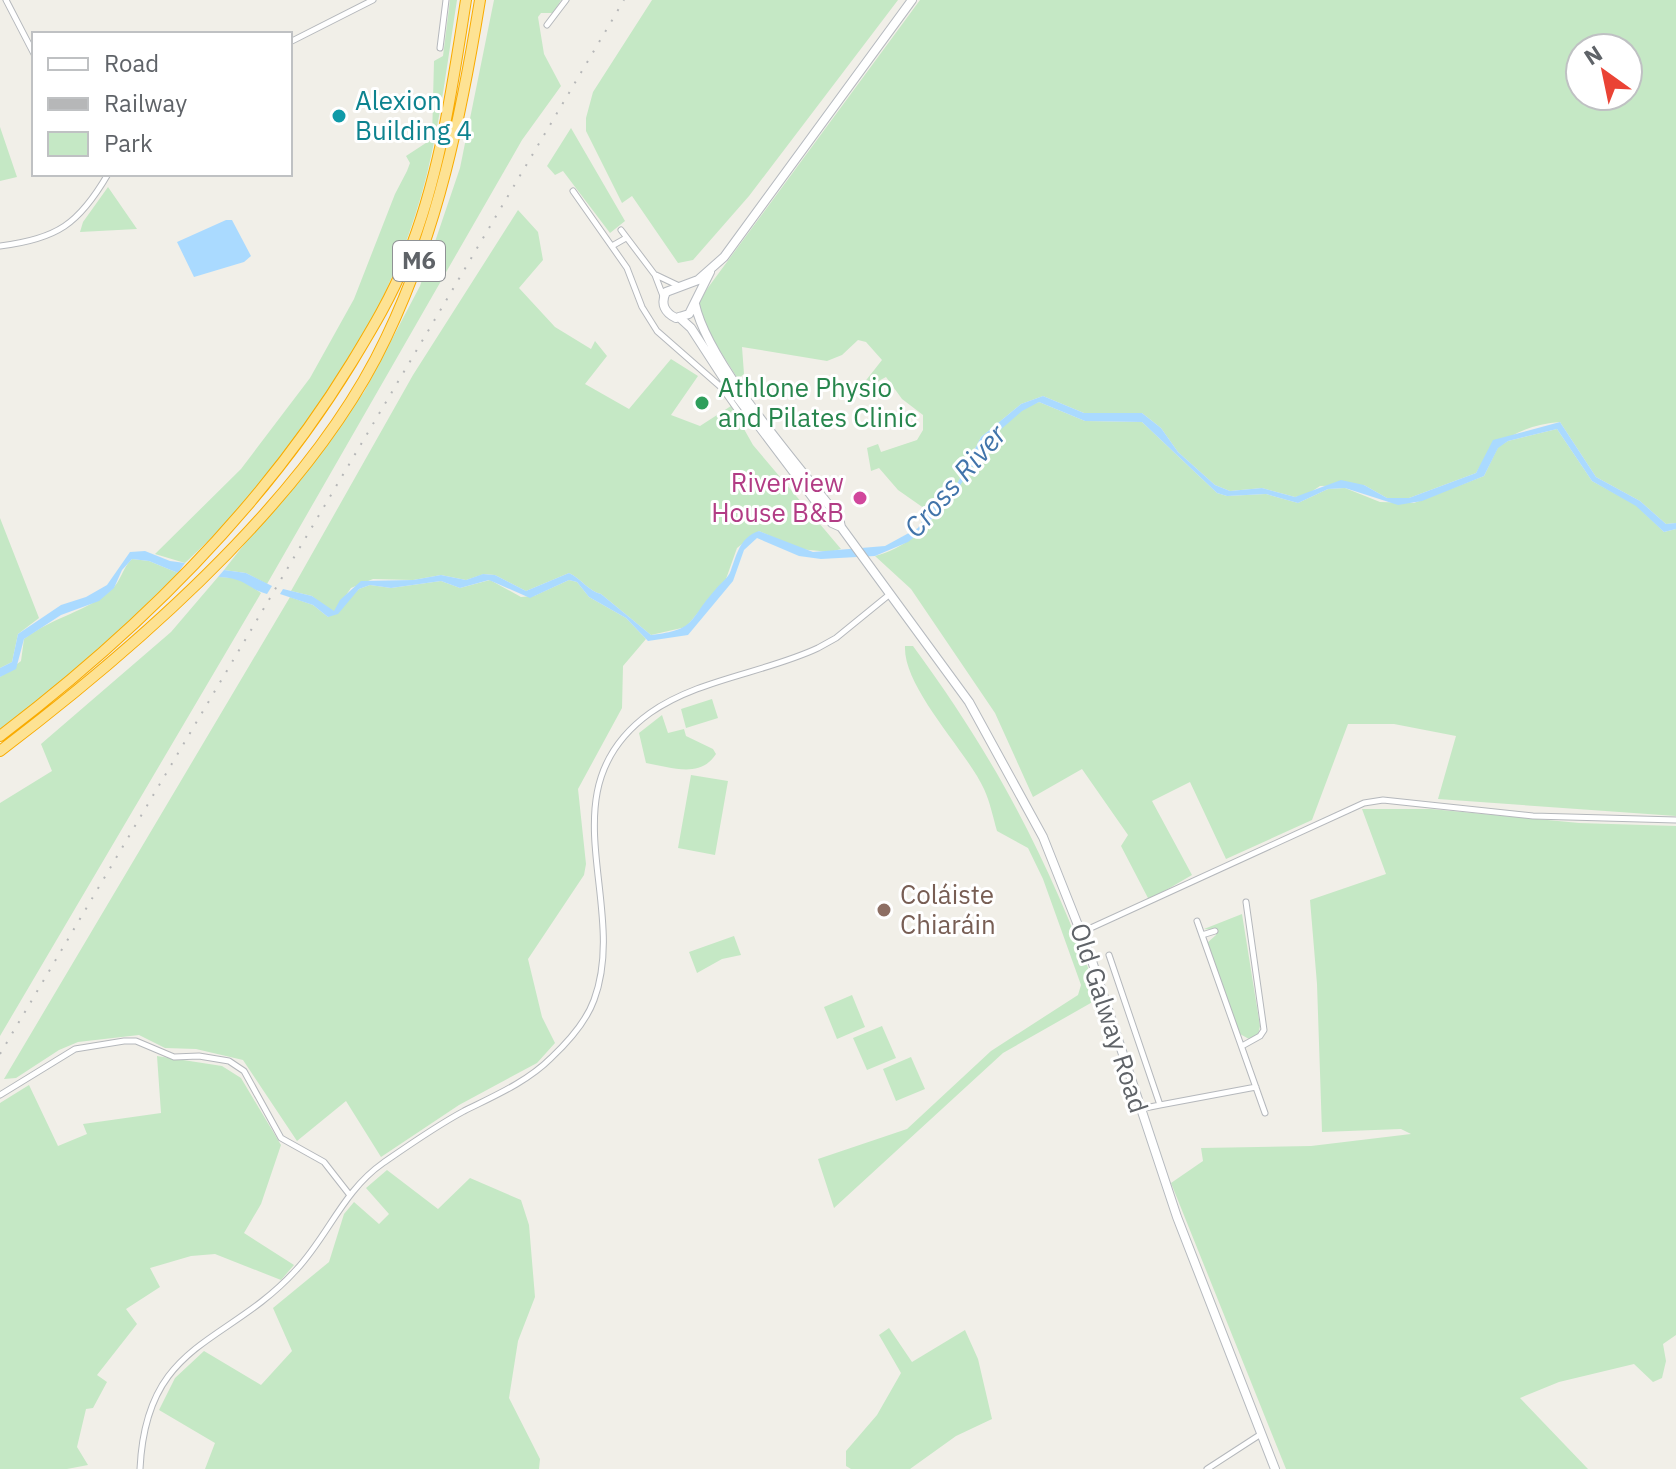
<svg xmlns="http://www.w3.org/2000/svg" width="1676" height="1469" font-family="'IBM Plex Sans',sans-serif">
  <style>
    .green { fill: #c5e8c5; fill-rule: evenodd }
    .water { fill: #aadaff }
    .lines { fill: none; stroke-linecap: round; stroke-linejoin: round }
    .street-casing { stroke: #b5b8bc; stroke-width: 7 }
    .secondary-casing { stroke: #b6babf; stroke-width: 10 }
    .highway-casing { stroke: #f9ab00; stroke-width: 12 }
    .street { stroke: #fff; stroke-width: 5 }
    .secondary { stroke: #fff; stroke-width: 8 }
    .highway { stroke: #fde293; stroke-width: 10 }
    .rail { stroke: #b6b7b8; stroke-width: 2; stroke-dasharray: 2 10; stroke-linecap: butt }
    .culture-dot { fill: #0f9aa8; stroke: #fff; stroke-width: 3 }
    .leisure-dot { fill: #2e9e5b; stroke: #fff; stroke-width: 3 }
    .hotel-dot { fill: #d1479c; stroke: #fff; stroke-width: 3 }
    .education-dot { fill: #8d6e63; stroke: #fff; stroke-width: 3 }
    .labels { text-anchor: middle; stroke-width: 6; stroke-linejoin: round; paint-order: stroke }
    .shield { fill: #fff; stroke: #8f9295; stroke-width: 2 }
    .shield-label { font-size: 24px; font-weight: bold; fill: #5f6368 }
    .culture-label { font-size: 26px; fill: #0d838f; stroke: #fff; text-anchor: start }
    .leisure-label { font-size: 26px; fill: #27864d; stroke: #fff; text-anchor: start }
    .hotel-label { font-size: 26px; fill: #b23c85; stroke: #fff; text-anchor: end }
    .education-label { font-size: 26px; fill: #785e54; stroke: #fff; text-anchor: start }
    .street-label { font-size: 26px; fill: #5f6368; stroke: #fff }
    .water-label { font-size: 28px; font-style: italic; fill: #4174aa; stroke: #fff }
  </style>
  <rect width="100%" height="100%" fill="#f1efe8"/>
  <path class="green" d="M 450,0 L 457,0 C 448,58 441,117 427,174 C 390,323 296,460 185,563 L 155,554 L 241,469 L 310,378 L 354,299 L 395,194 L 407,171 L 410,163 L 406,156 L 432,139 L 434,61 L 443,56 Z
    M 494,0 L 561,0 L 553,13 L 541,13 L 538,17 L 544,54 L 561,86 L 522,140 L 267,584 L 246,573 L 224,570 L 364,392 L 420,286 L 460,168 Z
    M 652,0 L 898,0 L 749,196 L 693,260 L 678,263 L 632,196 L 622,203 L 586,131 L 586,118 L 593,92 Z
    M 920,0 L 1676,0 L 1676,523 L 1666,524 L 1640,501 L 1596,477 L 1560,422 C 1523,425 1494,440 1476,473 L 1409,498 L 1387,498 L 1364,485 L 1320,486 L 1308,494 L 1295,497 L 1262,488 L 1230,491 L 1215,485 L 1178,452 L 1161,428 L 1142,413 L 1084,413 L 1043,396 L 1021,404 L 981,437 L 958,482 L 928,511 L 898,490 L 879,468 L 871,471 L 867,448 L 878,444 L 881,452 L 917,440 L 923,430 L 923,415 L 902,399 L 886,377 L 856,393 L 882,360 L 866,342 L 858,340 L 842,355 L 827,361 L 742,347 L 744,374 L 738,379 L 706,329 L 698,305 L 707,289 ZM 1580,48 L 1628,48 L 1628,96 L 1580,96 Z
    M 0,127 L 17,177 L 0,181 Z
    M 571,128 L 625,221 L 610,233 L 563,171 L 555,175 L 547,166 Z
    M 108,187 L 137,229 L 80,232 L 83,222 Z
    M 518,210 L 538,232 L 543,260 L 519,288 L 555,327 L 591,349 L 595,341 L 607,356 L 585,384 L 629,409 L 671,359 L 698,376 L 671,415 L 700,426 L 731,406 L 753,445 L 841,549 L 830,552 L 799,549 L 759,531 L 737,548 L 726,579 L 686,627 L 651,635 L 601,594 C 588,591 582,579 569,573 L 526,591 L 495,575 L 484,574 L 466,580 L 441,575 L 413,580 L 373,579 L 351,588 L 335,611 L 330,611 L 312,596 L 291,591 L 413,375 Z
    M 1039,402 L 1085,421 L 1142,422 L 1217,493 L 1227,496 L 1266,494 L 1298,503 L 1328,489 L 1345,488 L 1380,502 L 1414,503 L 1484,476 L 1498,447 L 1508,441 L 1557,429 L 1592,481 L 1636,505 L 1664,532 L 1676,529 L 1676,816 L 1438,799 L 1456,736 L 1394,724 L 1348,724 L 1312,820 L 1226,859 L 1190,782 L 1152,801 L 1192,875 L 1149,900 L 1121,846 L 1128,835 L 1082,769 L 1033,797 L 995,713 L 911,589 L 875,556 C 955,536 967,429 1039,402 Z
    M 0,518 L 39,618 L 18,634 L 12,662 L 0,668 Z
    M 132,559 L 149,561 L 178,573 L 92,657 L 0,730 L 0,677 L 21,661 L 24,639 C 53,617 88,611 111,590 C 121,582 122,568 132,559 Z
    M 218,577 L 239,578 L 261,593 L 0,1036 L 0,803 L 52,771 L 41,744 L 171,632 Z
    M 490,580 L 521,597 L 534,596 L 569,580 L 577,582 L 589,597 L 626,618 L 646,639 L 623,666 L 622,708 L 578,789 L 586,864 L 584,875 L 528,959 L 542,1017 L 555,1043 L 537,1063 L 459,1105 L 381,1157 L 346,1101 L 297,1141 L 243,1060 L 196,1049 L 165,1048 L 139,1035 L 78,1042 L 59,1050 L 16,1078 L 4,1079 L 290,597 L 313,605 L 328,617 L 359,589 L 370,585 L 391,588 L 441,581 L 460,588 Z
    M 905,646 L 913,646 C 998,762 1048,859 1098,994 L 1096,1000 L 1003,1053 L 834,1208 L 818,1159 L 907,1129 L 991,1051 L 1078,995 L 1081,985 L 1043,879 L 1028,848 L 997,831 C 993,817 990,802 984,789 C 966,750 903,688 905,646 Z
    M 712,699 L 718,718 L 686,728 L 681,709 Z
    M 662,715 L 668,733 L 684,729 L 686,736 L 713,749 L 716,754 C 700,779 671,767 646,763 L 639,733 Z
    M 691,775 L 728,781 L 715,855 L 678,848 Z
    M 1362,809 L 1431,809 L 1579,823 L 1676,826 L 1676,1335 L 1663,1344 L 1666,1361 L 1662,1378 L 1653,1382 L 1634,1364 L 1559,1382 L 1520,1398 L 1588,1469 L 1286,1469 L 1171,1183 L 1203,1161 L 1201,1148 L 1311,1146 L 1411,1134 L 1401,1129 L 1322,1132 L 1317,984 L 1310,900 L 1386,874 Z
    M 1242,914 L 1260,1026 L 1258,1035 L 1249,1039 L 1240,1034 L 1207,943 L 1216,935 L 1215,930 L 1204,929 Z
    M 734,936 L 741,955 L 722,959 L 697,973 L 689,952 Z
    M 852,995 L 865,1027 L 837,1039 L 824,1007 Z
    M 882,1026 L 896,1058 L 867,1070 L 853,1038 Z
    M 157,1056 L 222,1066 L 241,1078 L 281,1145 L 261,1204 L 244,1233 L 294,1265 L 281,1280 L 215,1254 L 191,1256 L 150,1268 L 160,1287 L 126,1309 L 137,1324 L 97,1375 L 107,1382 L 93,1408 L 86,1409 L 77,1447 L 88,1465 L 67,1469 L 0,1469 L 0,1103 L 29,1085 L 58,1146 L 87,1134 L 83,1124 L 161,1113 Z
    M 911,1057 L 925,1089 L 896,1101 L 883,1069 Z
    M 387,1170 L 438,1209 L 470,1178 L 521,1200 L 529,1225 L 535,1297 L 518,1341 L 509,1398 L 540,1459 L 539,1469 L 205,1469 L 215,1443 L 159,1410 L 175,1378 L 204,1351 L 261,1385 L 292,1351 L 273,1308 L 329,1262 L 344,1214 L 354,1202 L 379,1224 L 389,1214 L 366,1188 Z
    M 889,1328 L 912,1362 L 965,1330 L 978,1359 L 992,1419 L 956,1436 L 910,1469 L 851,1469 L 846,1466 L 846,1451 L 877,1415 L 901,1373 L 879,1335 Z"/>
  <path class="water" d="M 226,220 L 232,220 L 251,256 L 244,262 L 194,277 L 177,242 Z
    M 1043,396 L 1084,413 L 1142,413 L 1161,428 L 1178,452 L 1215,485 L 1230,491 L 1262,488 L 1295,497 L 1341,480 L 1364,485 L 1387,498 L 1409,498 L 1476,473 L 1493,440 L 1560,422 L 1596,477 L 1640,501 L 1666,524 L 1676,523 L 1676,529 L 1664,532 L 1636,506 L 1592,481 L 1557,429 L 1508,441 L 1498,448 L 1484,476 L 1422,501 L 1398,505 L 1345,488 L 1328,489 L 1298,503 L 1266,494 L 1227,496 L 1217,493 L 1142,422 L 1085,421 L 1039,402 L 1022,411 L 983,445 L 976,462 L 954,494 L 939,506 L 927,527 L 908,542 L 875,556 L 821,559 L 799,556 L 757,538 L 744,550 L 733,581 L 688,635 L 648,641 L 626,618 L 589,597 L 577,582 L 569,580 L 530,598 L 489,580 L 460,588 L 441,581 L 391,588 L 370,585 L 359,589 L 338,614 L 328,617 L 313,605 L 280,594 L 283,589 L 312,596 L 334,611 L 340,600 L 361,581 L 413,580 L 441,575 L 466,580 L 483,574 L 495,575 L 526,591 L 569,573 C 582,579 588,591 601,594 L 651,635 C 697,630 688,620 715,590 C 720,583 728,579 731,570 C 737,554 740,537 759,531 L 813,552 L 885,546 L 918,528 L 928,511 L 958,482 L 981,437 L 1021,404 Z
    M 145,551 L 170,561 L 185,563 L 178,573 L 149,561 L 132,559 L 122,570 L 114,588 L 99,601 L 61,615 L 24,639 L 16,669 L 0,677 L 0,668 L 12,662 L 18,634 L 61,605 L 86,597 L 107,585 L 130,552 Z
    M 224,570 L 246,573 L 272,586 L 267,594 C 246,588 247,578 218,577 Z"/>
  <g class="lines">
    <g class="street-casing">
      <path id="street" d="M 6,0 L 34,54
        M 547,25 L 566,0
        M 290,42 L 373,0
        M 440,48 L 446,0
        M 573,191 L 627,268 L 642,307 L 657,331 L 722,388 L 743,418 L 750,414
        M 621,230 L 655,275 L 663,296
        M 0,246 C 57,239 79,224 108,174
        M 612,246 L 626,238
        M 656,275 L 677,285
        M 1197,921 L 1265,1113
        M 1082,932 L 1364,803 L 1383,800 L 1533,816 L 1676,820
        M 1202,935 L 1215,931
        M 1109,955 L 1160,1105 L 1140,1109
        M 1242,1046 L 1260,1036 L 1264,1030 L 1246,902
        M 0,1095 L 75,1049 L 124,1041 L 136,1041 L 174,1057 L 199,1056 L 229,1061 L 244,1071 L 281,1138 L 324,1162 L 349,1194
        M 1160,1105 L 1256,1087
        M 140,1469 C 146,1340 227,1346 296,1270 C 328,1236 343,1191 383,1163 C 409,1145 436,1126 464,1111 C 494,1096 527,1082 551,1058 C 568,1042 586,1022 594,1000 C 630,903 543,790 650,713 C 698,679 765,673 818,648 L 836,638 L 890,594
        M 1207,1469 L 1261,1434"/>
    </g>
    <g class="secondary-casing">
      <path id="secondary" d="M 710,272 L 689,314 L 676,318 C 665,313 660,304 666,292 L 698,280 L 724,257 L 912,0
        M 695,304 C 708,364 799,466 839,518 L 841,527 L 969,702 L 1043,837 L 1091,958 L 1177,1217 L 1275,1469
        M 679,317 L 691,328 L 728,385 L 832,523 L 841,527"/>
    </g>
    <g class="highway-casing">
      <path id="highway" d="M 0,736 C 137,632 262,509 352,362 C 372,329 392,296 406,260 C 440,177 452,88 466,0
        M 0,751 C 137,647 312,495 386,338 C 438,230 461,117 480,0"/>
    </g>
    <use href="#street" class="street"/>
    <use href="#secondary" class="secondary"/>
    <use href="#highway" class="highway"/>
    <path class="rail" d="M 0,1054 L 624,0"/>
  </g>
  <circle class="culture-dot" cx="339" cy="116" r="8"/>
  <circle class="leisure-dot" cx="702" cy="403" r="8"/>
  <circle class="hotel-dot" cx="860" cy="498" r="8"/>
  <circle class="education-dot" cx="884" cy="910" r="8"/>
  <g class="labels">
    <rect class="shield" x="393" y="241" width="52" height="40" rx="6"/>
    <g class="shield-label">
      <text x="419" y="269">M6</text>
    </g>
    <g class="culture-label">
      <text x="355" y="110">Alexion<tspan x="355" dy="30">Building 4</tspan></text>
    </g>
    <g class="leisure-label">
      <text x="718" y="397">Athlone Physio<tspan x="718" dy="30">and Pilates Clinic</tspan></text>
    </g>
    <g class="hotel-label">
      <text x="844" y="492">Riverview<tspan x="844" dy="30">House B&amp;B</tspan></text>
    </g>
    <g class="education-label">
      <text x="900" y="904">Coláiste<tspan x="900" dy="30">Chiaráin</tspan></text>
    </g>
    <g class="street-label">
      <text transform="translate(1109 1018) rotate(72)" y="9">Old Galway Road</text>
    </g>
    <g class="water-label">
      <text transform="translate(955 481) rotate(-49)" y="10">Cross River</text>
    </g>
  </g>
  <rect x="32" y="32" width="260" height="144" fill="#ffffff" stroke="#bfc1c3" stroke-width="2"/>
  <rect x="48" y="58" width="40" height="12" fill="#ffffff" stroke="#bfc1c3" stroke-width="2"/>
  <text x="104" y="72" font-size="24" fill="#5f6368">Road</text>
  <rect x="48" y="98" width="40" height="12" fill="#b6b7b8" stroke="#bfc1c3" stroke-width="2"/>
  <text x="104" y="112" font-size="24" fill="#5f6368">Railway</text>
  <rect x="48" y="132" width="40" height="24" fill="#c5e8c5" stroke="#bfc1c3" stroke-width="2"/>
  <text x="104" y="152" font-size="24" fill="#5f6368">Park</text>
  <g transform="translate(1604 72) rotate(327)"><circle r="38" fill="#ffffff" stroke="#bfc1c3" stroke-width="2"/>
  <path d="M0-6L14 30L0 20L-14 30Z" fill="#ea4335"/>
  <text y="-12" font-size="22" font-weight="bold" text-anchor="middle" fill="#5f6368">N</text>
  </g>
</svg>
